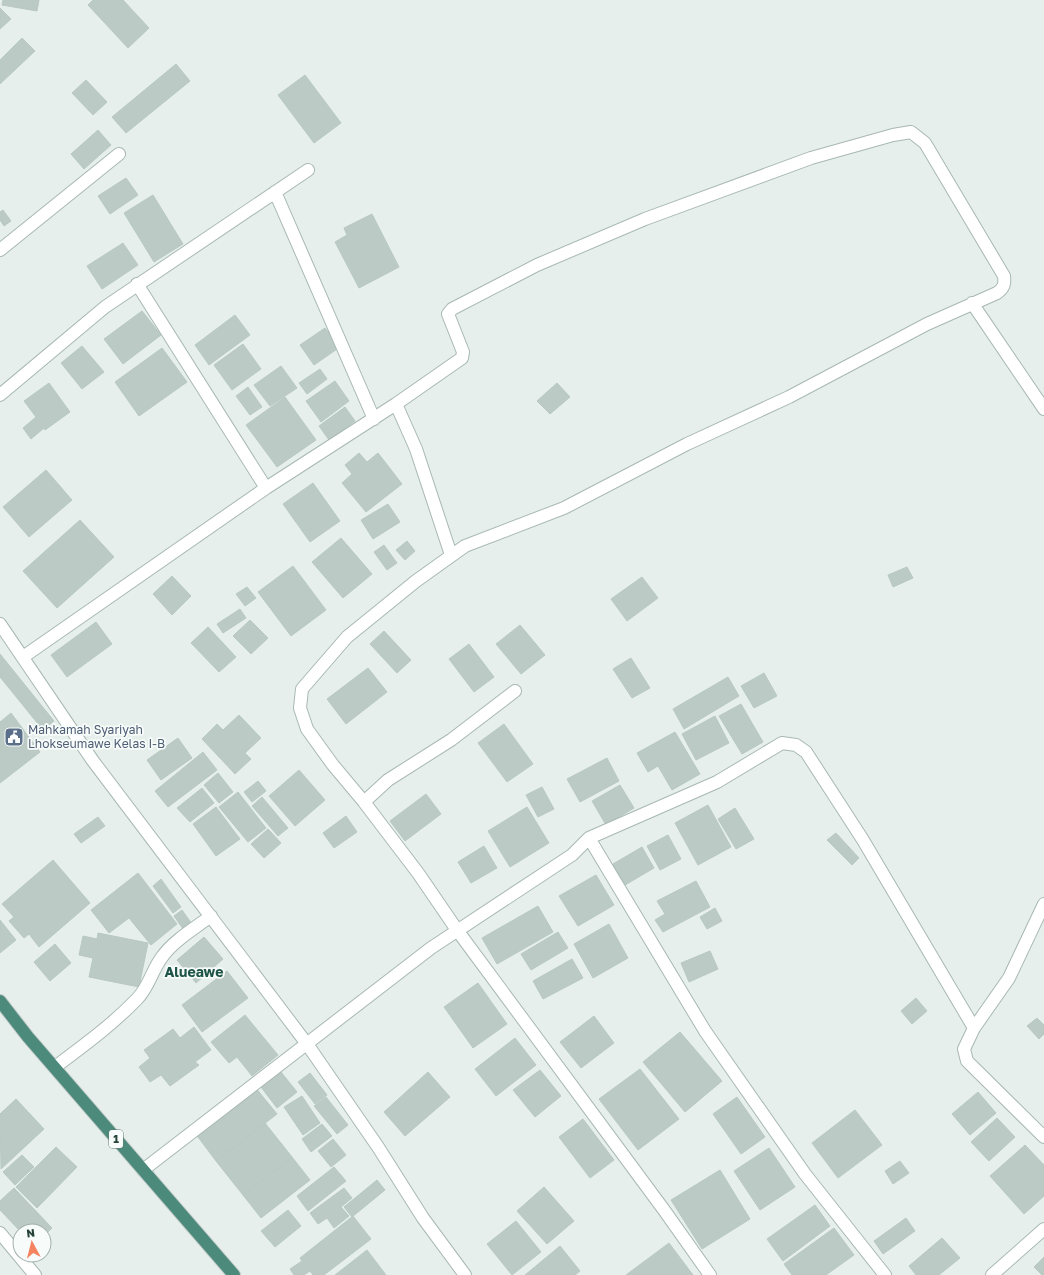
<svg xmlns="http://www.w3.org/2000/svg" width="1044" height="1275" font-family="'Golos Text',sans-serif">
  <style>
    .building { fill: #bbcac4; stroke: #b8c9c2 }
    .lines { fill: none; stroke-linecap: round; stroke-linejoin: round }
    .minor-casing { stroke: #a8b8b2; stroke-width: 14 }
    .trunk-casing { stroke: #c2cac8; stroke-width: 14 }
    .minor { stroke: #fff; stroke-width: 12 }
    .trunk { stroke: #4c8a7c; stroke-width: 12 }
    .labels { text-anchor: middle; stroke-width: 3.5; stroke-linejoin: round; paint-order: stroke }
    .shield { fill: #f7fbf9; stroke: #637a73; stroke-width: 1 }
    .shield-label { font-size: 11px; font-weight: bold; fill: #24423a }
    .service-label { font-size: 12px; fill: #4e5e75; stroke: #f7fbf9; text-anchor: start }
    .quarter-label { font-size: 14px; font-weight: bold; fill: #1f5548; stroke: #f7fbf9 }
  </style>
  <rect width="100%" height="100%" fill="#e6efeb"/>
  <path class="building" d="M 3,0 L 39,0 L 37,11 L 2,5 Z
    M 93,0 L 123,0 L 149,28 L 128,48 L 88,5 Z
    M 0,8 L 11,19 L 0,29 Z
    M 22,38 L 35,51 L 0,84 L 0,60 Z
    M 176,64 L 190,81 L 126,133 L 112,117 Z
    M 305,75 L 341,123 L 314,143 L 278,95 Z
    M 86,80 L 107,102 L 93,115 L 72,93 Z
    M 98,130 L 111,145 L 84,169 L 71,154 Z
    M 126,178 L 138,195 L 110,214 L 98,196 Z
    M 153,195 L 183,244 L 154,262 L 124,213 Z
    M 3,210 L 11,221 L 4,226 L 0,220 L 0,212 Z
    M 372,214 L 399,267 L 359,288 L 335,242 L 347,235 L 344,228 Z
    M 123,243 L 138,265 L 102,289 L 87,266 Z
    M 142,311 L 161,335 L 123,364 L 104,339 Z
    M 235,315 L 250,335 L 209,365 L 195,345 Z
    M 325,328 L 340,347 L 314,365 L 300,345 Z
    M 243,344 L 261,369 L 232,390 L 214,365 Z
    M 82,346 L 104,372 L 82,389 L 61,363 Z
    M 162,348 L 187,382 L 139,416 L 115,382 Z
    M 281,366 L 297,388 L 270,406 L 254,385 Z
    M 320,369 L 327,379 L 307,394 L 299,383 Z
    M 335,381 L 349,401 L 321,422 L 306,401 Z
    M 49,383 L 70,412 L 45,430 L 44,428 L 31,439 L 23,428 L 36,417 L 24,401 Z
    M 557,383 L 570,397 L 550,414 L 537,401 Z
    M 248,387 L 262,407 L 250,415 L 236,396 Z
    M 285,397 L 316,440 L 277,467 L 246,425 Z
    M 345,407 L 355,421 L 329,440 L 319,426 Z
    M 359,453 L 367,462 L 378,453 L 402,484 L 366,512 L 342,483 L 352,474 L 345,465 Z
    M 46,470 L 72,500 L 29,537 L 3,507 Z
    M 313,483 L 340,521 L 310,542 L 283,504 Z
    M 388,504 L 400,522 L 373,539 L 361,520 Z
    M 80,520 L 114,557 L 57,608 L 23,571 Z
    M 341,538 L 372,574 L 343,598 L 312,562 Z
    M 407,541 L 415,551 L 405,560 L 396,550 Z
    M 384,545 L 397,563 L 387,570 L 374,552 Z
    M 293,566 L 326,610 L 291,636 L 258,592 Z
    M 907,567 L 913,578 L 893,587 L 888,575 Z
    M 172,576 L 191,596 L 172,615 L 153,594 Z
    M 642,577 L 658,598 L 627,621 L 611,599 Z
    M 247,587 L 256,598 L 245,606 L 236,594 Z
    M 240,609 L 246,618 L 223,633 L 217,624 Z
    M 250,620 L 268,638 L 251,654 L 233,636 Z
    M 96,622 L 112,644 L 67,677 L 51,655 Z
    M 520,625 L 545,655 L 521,674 L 496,644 Z
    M 208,627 L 236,657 L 219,672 L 191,643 Z
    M 384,631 L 411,660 L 397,673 L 370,644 Z
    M 469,644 L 494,677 L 474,692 L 449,659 Z
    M 0,654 L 54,721 L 43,730 L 0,677 Z
    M 631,658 L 650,688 L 632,698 L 613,669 Z
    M 368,668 L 387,692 L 346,724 L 327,699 Z
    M 764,673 L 777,696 L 754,708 L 741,686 Z
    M 728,677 L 739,696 L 684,729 L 673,709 Z
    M 741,704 L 763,742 L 742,754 L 719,716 Z
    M 11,713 L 40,752 L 0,783 L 0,722 Z
    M 239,715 L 261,738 L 245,753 L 251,759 L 235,774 L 202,739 L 217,724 L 223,730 Z
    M 715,716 L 729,743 L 696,760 L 682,734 Z
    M 504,724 L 533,764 L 507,782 L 478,743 Z
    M 675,732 L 700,774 L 672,790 L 658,766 L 648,772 L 637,753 Z
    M 178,738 L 192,758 L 161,780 L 147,760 Z
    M 203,752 L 217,770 L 168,807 L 155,791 Z
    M 607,758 L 619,781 L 580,802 L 567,779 Z
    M 299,770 L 325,800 L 295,826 L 269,796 Z
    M 218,773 L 233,792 L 219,803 L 204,785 Z
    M 258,781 L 266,791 L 252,802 L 244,792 Z
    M 620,785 L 634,808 L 606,825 L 592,801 Z
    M 542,787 L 554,809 L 538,817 L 526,795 Z
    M 202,788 L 214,803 L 190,822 L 177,808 Z
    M 238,792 L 266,828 L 248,842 L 219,807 Z
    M 426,794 L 441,814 L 405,841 L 390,821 Z
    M 262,797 L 288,828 L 278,836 L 252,806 Z
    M 708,805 L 731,847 L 698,865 L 675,823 Z
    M 216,807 L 240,839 L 216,856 L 193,824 Z
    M 527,807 L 549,843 L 510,867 L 488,831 Z
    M 735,808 L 754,839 L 736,849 L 718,819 Z
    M 346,816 L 357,832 L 334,848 L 323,833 Z
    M 98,817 L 105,826 L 81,843 L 74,834 Z
    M 268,829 L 281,843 L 264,858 L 251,844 Z
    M 836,833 L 859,858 L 852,865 L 827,840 Z
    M 668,835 L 681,859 L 660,870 L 647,846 Z
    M 484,846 L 497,868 L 471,883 L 458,862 Z
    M 642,847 L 654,868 L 625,885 L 613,864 Z
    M 53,860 L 90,903 L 39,947 L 29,934 L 24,938 L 9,921 L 14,917 L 2,904 Z
    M 138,873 L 177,924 L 151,945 L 129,918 L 109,933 L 91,910 Z
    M 596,875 L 614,905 L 578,926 L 559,896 Z
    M 161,879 L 181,907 L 173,913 L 153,886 Z
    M 696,881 L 710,907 L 663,932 L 655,920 L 665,914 L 657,901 Z
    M 538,906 L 553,932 L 497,964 L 482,938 Z
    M 715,908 L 722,921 L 707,929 L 700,917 Z
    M 182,910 L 194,927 L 186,933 L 174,916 Z
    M 0,920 L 16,940 L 0,953 Z
    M 609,924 L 628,958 L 593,978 L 574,944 Z
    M 558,932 L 568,948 L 531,970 L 521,954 Z
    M 98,933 L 148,943 L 139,987 L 89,977 L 93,958 L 79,955 L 83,936 L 97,939 Z
    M 204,937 L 223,959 L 196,983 L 177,960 Z
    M 55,944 L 71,963 L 50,981 L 34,962 Z
    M 710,951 L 718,969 L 689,982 L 681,963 Z
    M 572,959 L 583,978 L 543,999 L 533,981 Z
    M 227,971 L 248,998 L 202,1032 L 182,1005 Z
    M 478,983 L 507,1024 L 473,1048 L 444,1007 Z
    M 916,998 L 927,1011 L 912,1024 L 901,1011 Z
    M 245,1015 L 278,1055 L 252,1076 L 237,1057 L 229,1063 L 211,1042 Z
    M 594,1016 L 614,1043 L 581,1068 L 560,1042 Z
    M 1037,1018 L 1044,1025 L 1044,1034 L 1039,1039 L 1027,1026 Z
    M 194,1027 L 211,1050 L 195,1062 L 199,1065 L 170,1086 L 161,1075 L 150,1082 L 139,1067 L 150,1058 L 144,1050 L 173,1029 L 180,1038 Z
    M 680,1032 L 722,1081 L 685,1112 L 643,1062 Z
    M 515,1038 L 536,1065 L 496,1096 L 475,1069 Z
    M 640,1069 L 679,1119 L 638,1150 L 599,1099 Z
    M 540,1070 L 561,1096 L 535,1117 L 513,1090 Z
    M 281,1072 L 297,1092 L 277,1108 L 261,1087 Z
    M 428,1072 L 450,1097 L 405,1136 L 384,1112 Z
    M 310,1073 L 327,1095 L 315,1104 L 298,1082 Z
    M 255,1087 L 277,1114 L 216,1161 L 195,1133 Z
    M 978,1092 L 996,1113 L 970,1135 L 952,1114 Z
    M 302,1096 L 320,1123 L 303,1135 L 284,1107 Z
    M 326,1097 L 348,1125 L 337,1134 L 314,1106 Z
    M 737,1097 L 765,1137 L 741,1154 L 713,1114 Z
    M 16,1099 L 44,1129 L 1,1169 L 0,1114 Z
    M 855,1110 L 882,1145 L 838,1178 L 812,1143 Z
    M 997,1118 L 1015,1137 L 989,1161 L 971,1142 Z
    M 583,1119 L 614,1160 L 590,1178 L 559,1137 Z
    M 265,1123 L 292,1157 L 243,1195 L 216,1161 Z
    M 322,1124 L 332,1136 L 311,1152 L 302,1139 Z
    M 333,1139 L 346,1155 L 331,1167 L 318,1151 Z
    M 1025,1145 L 1044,1165 L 1044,1196 L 1024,1214 L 990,1176 Z
    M 56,1147 L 77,1167 L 37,1208 L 16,1187 Z
    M 769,1148 L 795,1187 L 760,1210 L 734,1171 Z
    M 22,1155 L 34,1167 L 15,1185 L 3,1172 Z
    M 292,1157 L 310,1180 L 261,1218 L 243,1195 Z
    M 900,1161 L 909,1173 L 893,1184 L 885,1171 Z
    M 334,1167 L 346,1181 L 308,1211 L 297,1196 Z
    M 720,1170 L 750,1219 L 702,1249 L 671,1200 Z
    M 377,1180 L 385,1190 L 352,1217 L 344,1207 Z
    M 544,1187 L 574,1221 L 547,1244 L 517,1211 Z
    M 14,1188 L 52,1228 L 44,1236 L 44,1231 L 20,1231 L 0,1210 L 0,1201 Z
    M 344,1188 L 352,1198 L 341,1207 L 349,1216 L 334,1228 L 327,1218 L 318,1224 L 310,1213 Z
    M 815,1205 L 830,1226 L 783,1261 L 767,1239 Z
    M 288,1210 L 301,1226 L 275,1247 L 261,1231 Z
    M 353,1216 L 371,1239 L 324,1275 L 313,1275 L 310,1271 L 304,1275 L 294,1275 L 290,1269 L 302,1261 L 300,1258 Z
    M 906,1218 L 915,1231 L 883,1254 L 874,1241 Z
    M 516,1221 L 541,1252 L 512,1275 L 487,1244 Z
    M 834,1228 L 854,1255 L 826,1275 L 792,1275 L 784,1264 Z
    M 942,1238 L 960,1258 L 939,1275 L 916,1275 L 909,1266 Z
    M 669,1243 L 693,1275 L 626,1275 Z
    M 560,1246 L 580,1271 L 575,1275 L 525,1275 Z
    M 367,1250 L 386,1275 L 335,1275 Z
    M 1044,1257 L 1044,1275 L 1042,1275 L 1034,1267 Z"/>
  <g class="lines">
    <g class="minor-casing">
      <path id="minor" d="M 275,192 L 374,419
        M 0,250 L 119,154
        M 137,284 L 266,488
        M 972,303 L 1044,409
        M 0,395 L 105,307 L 308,170
        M 451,555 L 416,449 L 396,404 L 462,358 L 463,352 L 448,314 L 452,309 L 537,265 L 645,219 L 811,158 L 893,135 L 911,132 L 925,143 L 1004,276 C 1005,284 1004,288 997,293 L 927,324 L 789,397 L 687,444 L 564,508 L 465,546 L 416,581 L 347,637 L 302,689 L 300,708 L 307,729 L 333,765 L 364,802 L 418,873 L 457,930 L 664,1210 L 710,1275
        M 0,624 L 93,761 L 307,1044 L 378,1147 L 423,1218 L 465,1275
        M 23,657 L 266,488 L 396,404
        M 364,802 L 388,780 L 451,740 L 515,691
        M 589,838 L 705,1031 L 805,1174 L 885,1275
        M 974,1028 L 964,1049 L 967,1061 L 1044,1137
        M 55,1067 C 83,1046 112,1025 137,999 C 149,987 152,970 162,957 C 173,941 195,928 211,916
        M 143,1170 L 431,948 L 572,855 L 589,838 L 717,782 L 782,743 L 796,745 L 806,752 L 863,840 L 974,1028 L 1009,978 L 1044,904
        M 0,1233 L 35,1275
        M 992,1275 L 1044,1229"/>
    </g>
    <g class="trunk-casing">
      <path id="trunk" d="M 0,1001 L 28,1037 L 234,1275"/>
    </g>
    <use href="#minor" class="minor"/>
    <use href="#trunk" class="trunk"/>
  </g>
  <defs>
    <g id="civic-square" transform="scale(1)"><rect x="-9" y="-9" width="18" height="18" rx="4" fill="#5c6f8a" stroke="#f7fbf9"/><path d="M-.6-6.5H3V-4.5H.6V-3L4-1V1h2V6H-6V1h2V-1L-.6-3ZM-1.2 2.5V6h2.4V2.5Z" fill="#fff"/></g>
  </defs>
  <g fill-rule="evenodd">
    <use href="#civic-square" x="14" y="737"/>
  </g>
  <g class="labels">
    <rect class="shield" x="109" y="1130" width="14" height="18" rx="3"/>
    <g class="shield-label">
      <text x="116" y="1143">1</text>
    </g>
    <g class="service-label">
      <text x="28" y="734">Mahkamah Syariyah<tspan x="28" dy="14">Lhokseumawe Kelas I-B</tspan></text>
    </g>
    <g class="quarter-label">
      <text x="194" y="977">Alueawe</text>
    </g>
  </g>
  <g transform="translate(32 1243) rotate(353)"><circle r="19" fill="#f7fbf9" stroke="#a3b1ad"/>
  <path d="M0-3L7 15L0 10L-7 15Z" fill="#f4845f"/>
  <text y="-6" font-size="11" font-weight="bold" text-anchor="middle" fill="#24423a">N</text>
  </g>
</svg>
